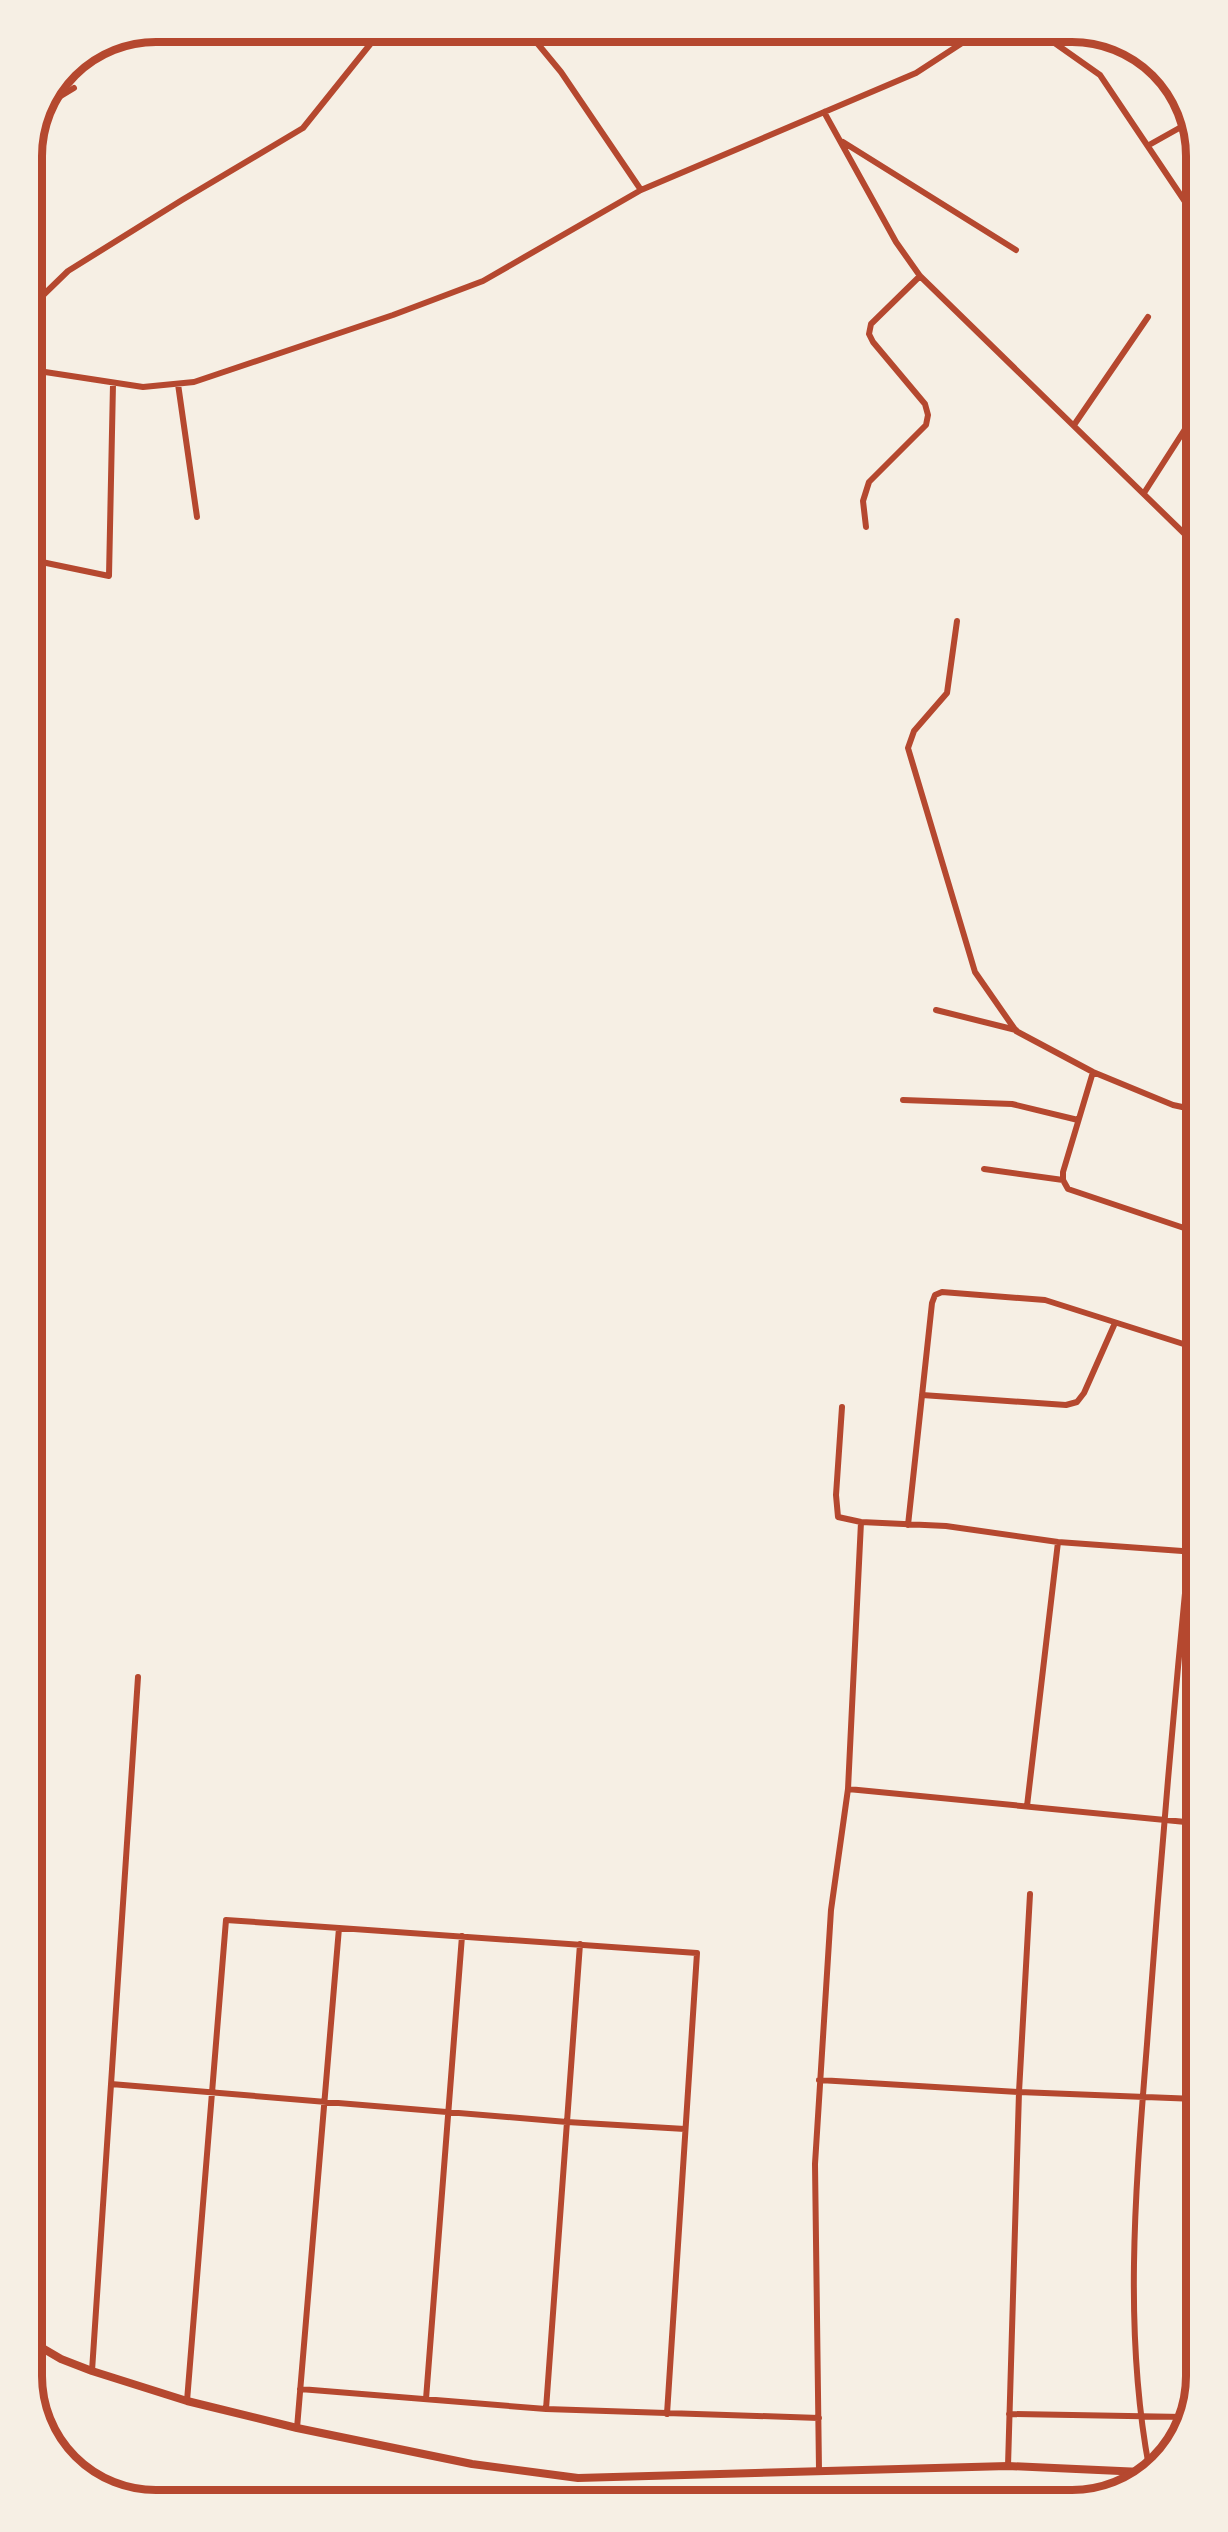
<svg xmlns="http://www.w3.org/2000/svg" width="1228" height="2532" font-family="Raleway,sans-serif">
  <style>
    .lines { fill: none; stroke-linecap: round; stroke-linejoin: round }
    .minor { stroke: #b5482f; stroke-width: 6 }
    .secondary { stroke: #b5482f; stroke-width: 8 }
    .rim { fill: none; stroke: #b5482f; stroke-width: 8 }
  </style>
  <rect width="100%" height="100%" fill="#f6efe4"/>
  <g class="lines">
    <path class="minor" d="M 528,32 L 561,72 L 641,190
      M 1039,32 L 1100,75 L 1196,218
      M 41,108 L 74,88
      M 824,112 L 896,242 L 920,276 L 1196,545
      M 843,142 L 1016,250
      M 1149,145 L 1190,122
      M 32,306 L 68,271 L 182,200 L 303,128 L 380,32
      M 32,370 L 143,387 L 194,382 L 393,315 L 483,281 L 641,190 L 916,73 L 979,32
      M 178,384 L 197,517
      M 1074,425 L 1148,317
      M 1144,493 L 1196,412
      M 866,527 L 863,501 L 869,482 L 926,425 L 928,415 L 925,404 L 873,342 L 869,334 L 871,324 L 920,276
      M 32,560 L 109,576 L 113,384
      M 957,621 L 947,693 L 914,731 L 908,748 L 975,972 L 1016,1031 L 1093,1072 L 1173,1105 L 1196,1110
      M 936,1010 L 1016,1030
      M 903,1100 L 1012,1104 L 1078,1120
      M 984,1169 L 1063,1180
      M 1063,1180 L 1068,1189 L 1196,1232
      M 1063,1180 L 1063,1172 L 1093,1072
      M 922,1395 L 1066,1405 L 1077,1402 L 1084,1393 L 1115,1323
      M 842,1407 L 836,1495 L 838,1517 L 861,1522 L 946,1526 L 1058,1542 L 1196,1552
      M 908,1525 L 932,1303 L 935,1295 L 942,1292 L 1045,1300 L 1196,1348
      M 848,1789 L 1196,1823
      M 1027,1806 L 1058,1542
      M 819,2080 L 1019,2092 L 1196,2099
      M 111,2084 L 567,2122 L 685,2129
      M 92,2371 L 138,1677
      M 300,2389 L 546,2409 L 819,2418
      M 426,2399 L 462,1936
      M 187,2401 L 226,1920 L 697,1953 L 667,2414
      M 546,2409 L 580,1944
      M 1009,2414 L 1184,2417
      M 297,2428 L 339,1928
      M 1008,2466 L 1019,2092 L 1030,1894
      M 1149,2467 C 1123,2328 1136,2184 1147,2044 C 1159,1879 1173,1715 1189,1551
      M 819,2470 L 815,2164 L 831,1910 L 848,1789 L 861,1522"/>
    <path class="secondary" d="M 32,2342 L 61,2359 L 92,2371 L 187,2401 L 297,2428 L 472,2464 L 578,2478 L 1008,2466 L 1142,2472"/>
  </g>
  <path d="M0 0H1228V2532H0ZM156 42H1072A114 114 0 0 1 1186 156V2376A114 114 0 0 1 1072 2490H156A114 114 0 0 1 42 2376V156A114 114 0 0 1 156 42Z" fill="#f6efe4" fill-rule="evenodd"/>
  <path class="rim" d="M156 42H1072A114 114 0 0 1 1186 156V2376A114 114 0 0 1 1072 2490H156A114 114 0 0 1 42 2376V156A114 114 0 0 1 156 42Z"/>
</svg>
